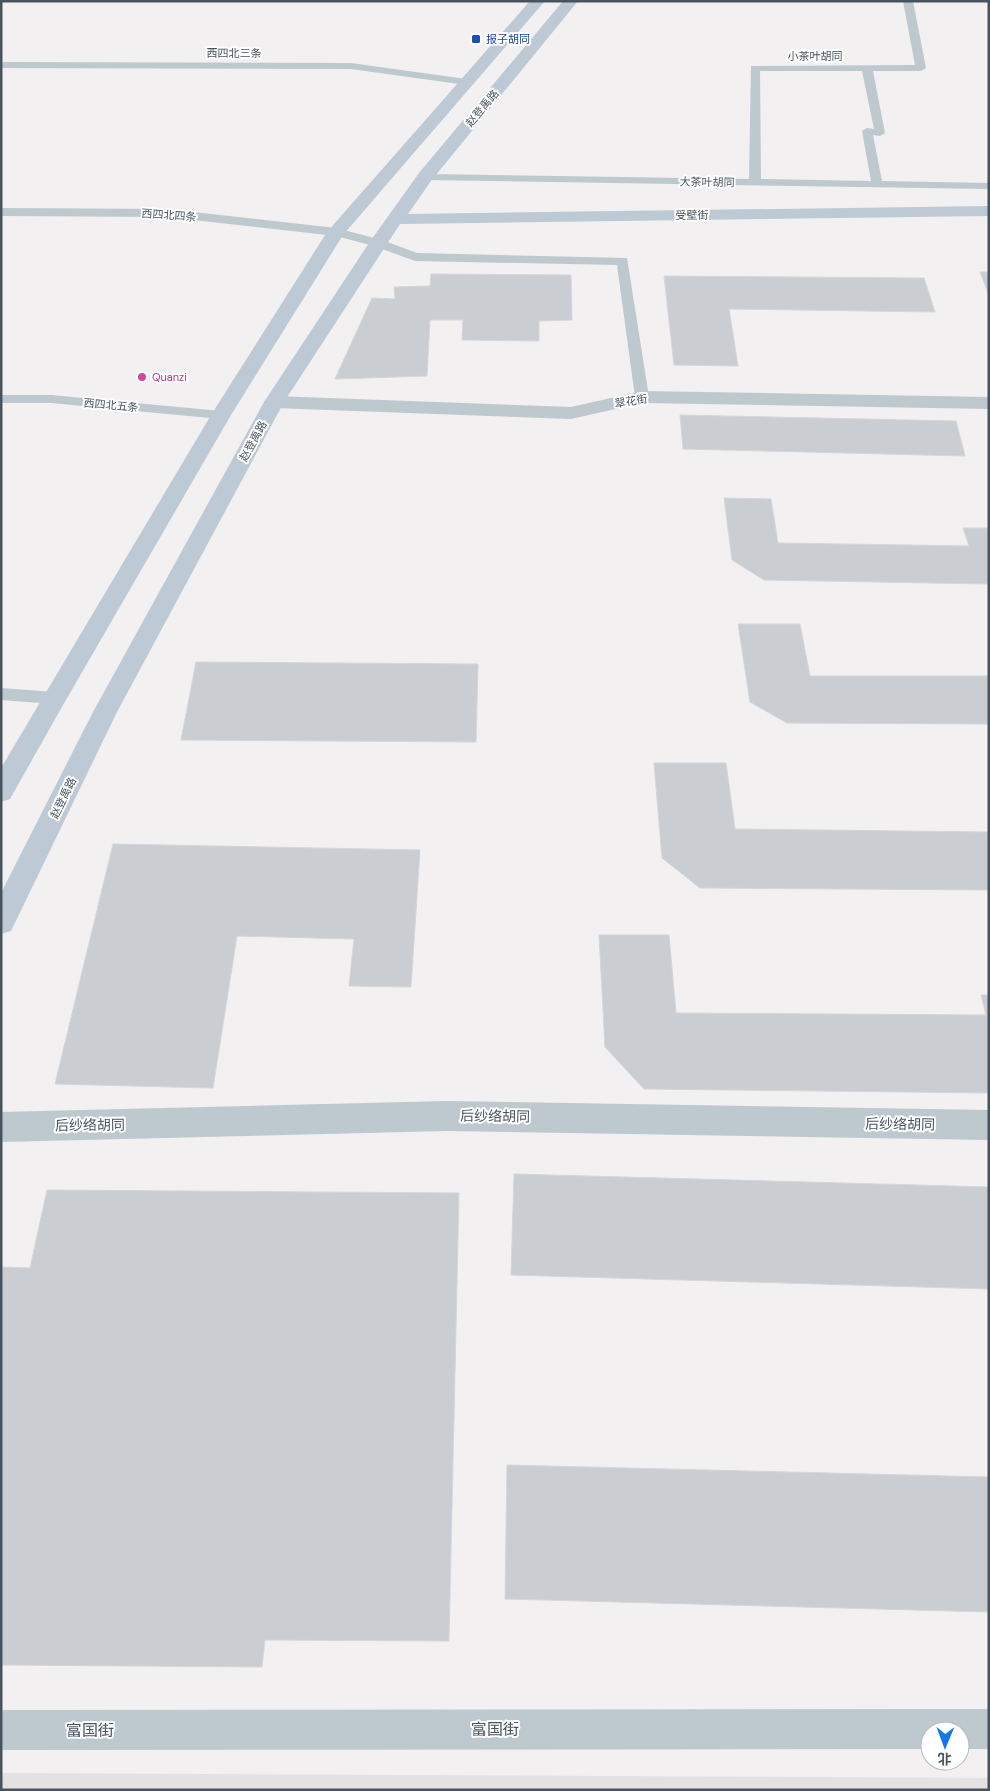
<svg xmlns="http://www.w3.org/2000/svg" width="990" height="1791" font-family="'DM Sans','Noto Sans SC',sans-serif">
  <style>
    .education { fill: #e3e1e2 }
    .building { fill: #cacdd2; stroke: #d4d6db }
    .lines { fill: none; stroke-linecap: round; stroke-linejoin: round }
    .lane { fill: #bdc8cf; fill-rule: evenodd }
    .street { fill: #bdc8cf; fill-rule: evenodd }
    .secondary { fill: #bdc9d4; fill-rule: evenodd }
    .transit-dot { fill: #1a4fb4; stroke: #fff; stroke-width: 2 }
    .hotel-dot { fill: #d1479c; stroke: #fff; stroke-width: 2 }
    .labels { text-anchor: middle; stroke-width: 4; stroke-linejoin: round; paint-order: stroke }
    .far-transit-label { font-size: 11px; fill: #164399; stroke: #fff; text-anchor: start }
    .far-street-label { font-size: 11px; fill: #47545e; stroke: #fff }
    .far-hotel-label { font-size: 11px; fill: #b23c85; stroke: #fff; text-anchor: start }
    .street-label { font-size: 14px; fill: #47545e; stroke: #fff }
    .near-street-label { font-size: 16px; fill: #47545e; stroke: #fff }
  </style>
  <rect width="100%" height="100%" fill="#f2f0f0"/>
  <path class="education" d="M 1,1773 L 989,1778 L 989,1790 L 1,1790 Z"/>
  <path class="building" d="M 980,272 L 989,272 L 989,295 Z
    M 431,274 L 571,275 L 572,320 L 539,321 L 539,341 L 462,340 L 463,320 L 430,320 L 427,376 L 335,379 L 372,298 L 395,299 L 394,287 L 430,286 Z
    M 664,276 L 924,278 L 935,312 L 729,309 L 738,366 L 674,365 Z
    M 680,415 L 956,421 L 965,456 L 683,449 Z
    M 724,498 L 771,499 L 778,543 L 969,546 L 963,528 L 989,528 L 989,584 L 764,580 L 732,560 Z
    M 738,624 L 800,624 L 810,676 L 989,676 L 989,724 L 787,723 L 750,702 Z
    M 196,662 L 478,664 L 476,742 L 181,740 Z
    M 654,763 L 726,763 L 735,829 L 989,832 L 989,890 L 700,888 L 662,858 Z
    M 113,844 L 420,850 L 411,987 L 349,986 L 354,939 L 237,936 L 213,1088 L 55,1084 Z
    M 599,935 L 669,935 L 676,1013 L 986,1015 L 981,995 L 989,995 L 989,1093 L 644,1089 L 605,1047 Z
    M 514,1174 L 989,1187 L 989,1289 L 511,1275 Z
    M 47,1190 L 459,1193 L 449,1641 L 265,1640 L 262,1667 L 1,1665 L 1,1267 L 30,1268 Z
    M 507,1465 L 989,1477 L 989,1612 L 505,1599 Z"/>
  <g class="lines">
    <path class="lane" d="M 903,1 L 913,1 L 926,68 L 921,71 L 873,71 L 885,133 L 880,136 L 873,135 L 882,181 L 989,183 L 989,189 L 425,180 L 419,177 L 425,174 L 749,179 L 751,66 L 915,65 ZM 760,71 L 862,71 L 874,129 L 867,128 L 862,131 L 871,181 L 761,179 Z
      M 1,62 L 351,63 L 466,79 L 471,82 L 466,85 L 351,69 L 1,68 Z
      M 1,208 L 167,209 L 336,228 L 382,240 L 417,253 L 627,258 L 649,397 L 642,401 L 635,397 L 617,265 L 415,261 L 374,246 L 336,236 L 167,217 L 1,216 Z
      M 1,395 L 51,395 L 221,411 L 226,412 L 228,415 L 226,418 L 221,419 L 51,403 L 1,403 Z
      M 1,688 L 54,692 L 60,693 L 62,698 L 60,703 L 54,704 L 1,700 Z"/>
    <path class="street" d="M 642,391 L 989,397 L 989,409 L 642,403 L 571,419 L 274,408 L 267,406 L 264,402 L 267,398 L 274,396 L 571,407 Z
      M 446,1101 L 989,1110 L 989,1140 L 446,1131 L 1,1142 L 1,1112 Z
      M 989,1709 L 989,1749 L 960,1749 L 960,1731 L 930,1731 L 930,1749 L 1,1750 L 1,1710 Z"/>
    <path class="secondary" d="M 530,1 L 545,1 L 343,235 L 231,415 L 63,705 L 10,799 L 1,802 L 1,768 L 211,415 L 327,232 Z
      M 563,1 L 578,1 L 431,181 L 408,214 L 989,206 L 989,216 L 400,224 L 284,402 L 117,712 L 11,931 L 1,934 L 1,893 L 93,712 L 264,402 L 369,243 L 419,173 Z"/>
  </g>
  <rect class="transit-dot" x="471" y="34" width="10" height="10" rx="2.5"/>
  <circle class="hotel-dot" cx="142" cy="377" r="5"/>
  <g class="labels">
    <g class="far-transit-label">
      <text x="486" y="43">报子胡同</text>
    </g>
    <g class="far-street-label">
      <text x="234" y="57">西四北三条</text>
      <text x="815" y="60">小茶叶胡同</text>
      <text transform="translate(482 108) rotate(-50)" y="4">赵登禹路</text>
      <text transform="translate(707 182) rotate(1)" y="4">大茶叶胡同</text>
      <text transform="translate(169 215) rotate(4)" y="4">西四北四条</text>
      <text transform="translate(692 215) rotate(-1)" y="4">受壁街</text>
      <text transform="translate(631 401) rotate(-9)" y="4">翠花街</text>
      <text transform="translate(111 405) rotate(5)" y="4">西四北五条</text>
      <text transform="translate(253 441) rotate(-61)" y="4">赵登禹路</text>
      <text transform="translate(63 798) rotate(-64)" y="4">赵登禹路</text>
    </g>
    <g class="far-hotel-label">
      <text x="152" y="381">Quanzi</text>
    </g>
    <g class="street-label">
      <text transform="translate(495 1116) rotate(1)" y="5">后纱络胡同</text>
      <text transform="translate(900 1124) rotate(1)" y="5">后纱络胡同</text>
      <text transform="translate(90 1125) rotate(-1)" y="5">后纱络胡同</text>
    </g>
    <g class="near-street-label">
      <text x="495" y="1735">富国街</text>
      <text x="90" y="1736">富国街</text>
    </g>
  </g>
  <rect width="990" height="1791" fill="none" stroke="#47545e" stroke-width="5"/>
  <g transform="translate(945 1746) rotate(181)"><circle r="24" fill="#ffffff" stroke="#b5bbbf"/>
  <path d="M0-4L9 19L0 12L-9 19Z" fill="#1478e8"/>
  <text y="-8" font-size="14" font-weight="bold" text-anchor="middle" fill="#47545e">北</text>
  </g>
</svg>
